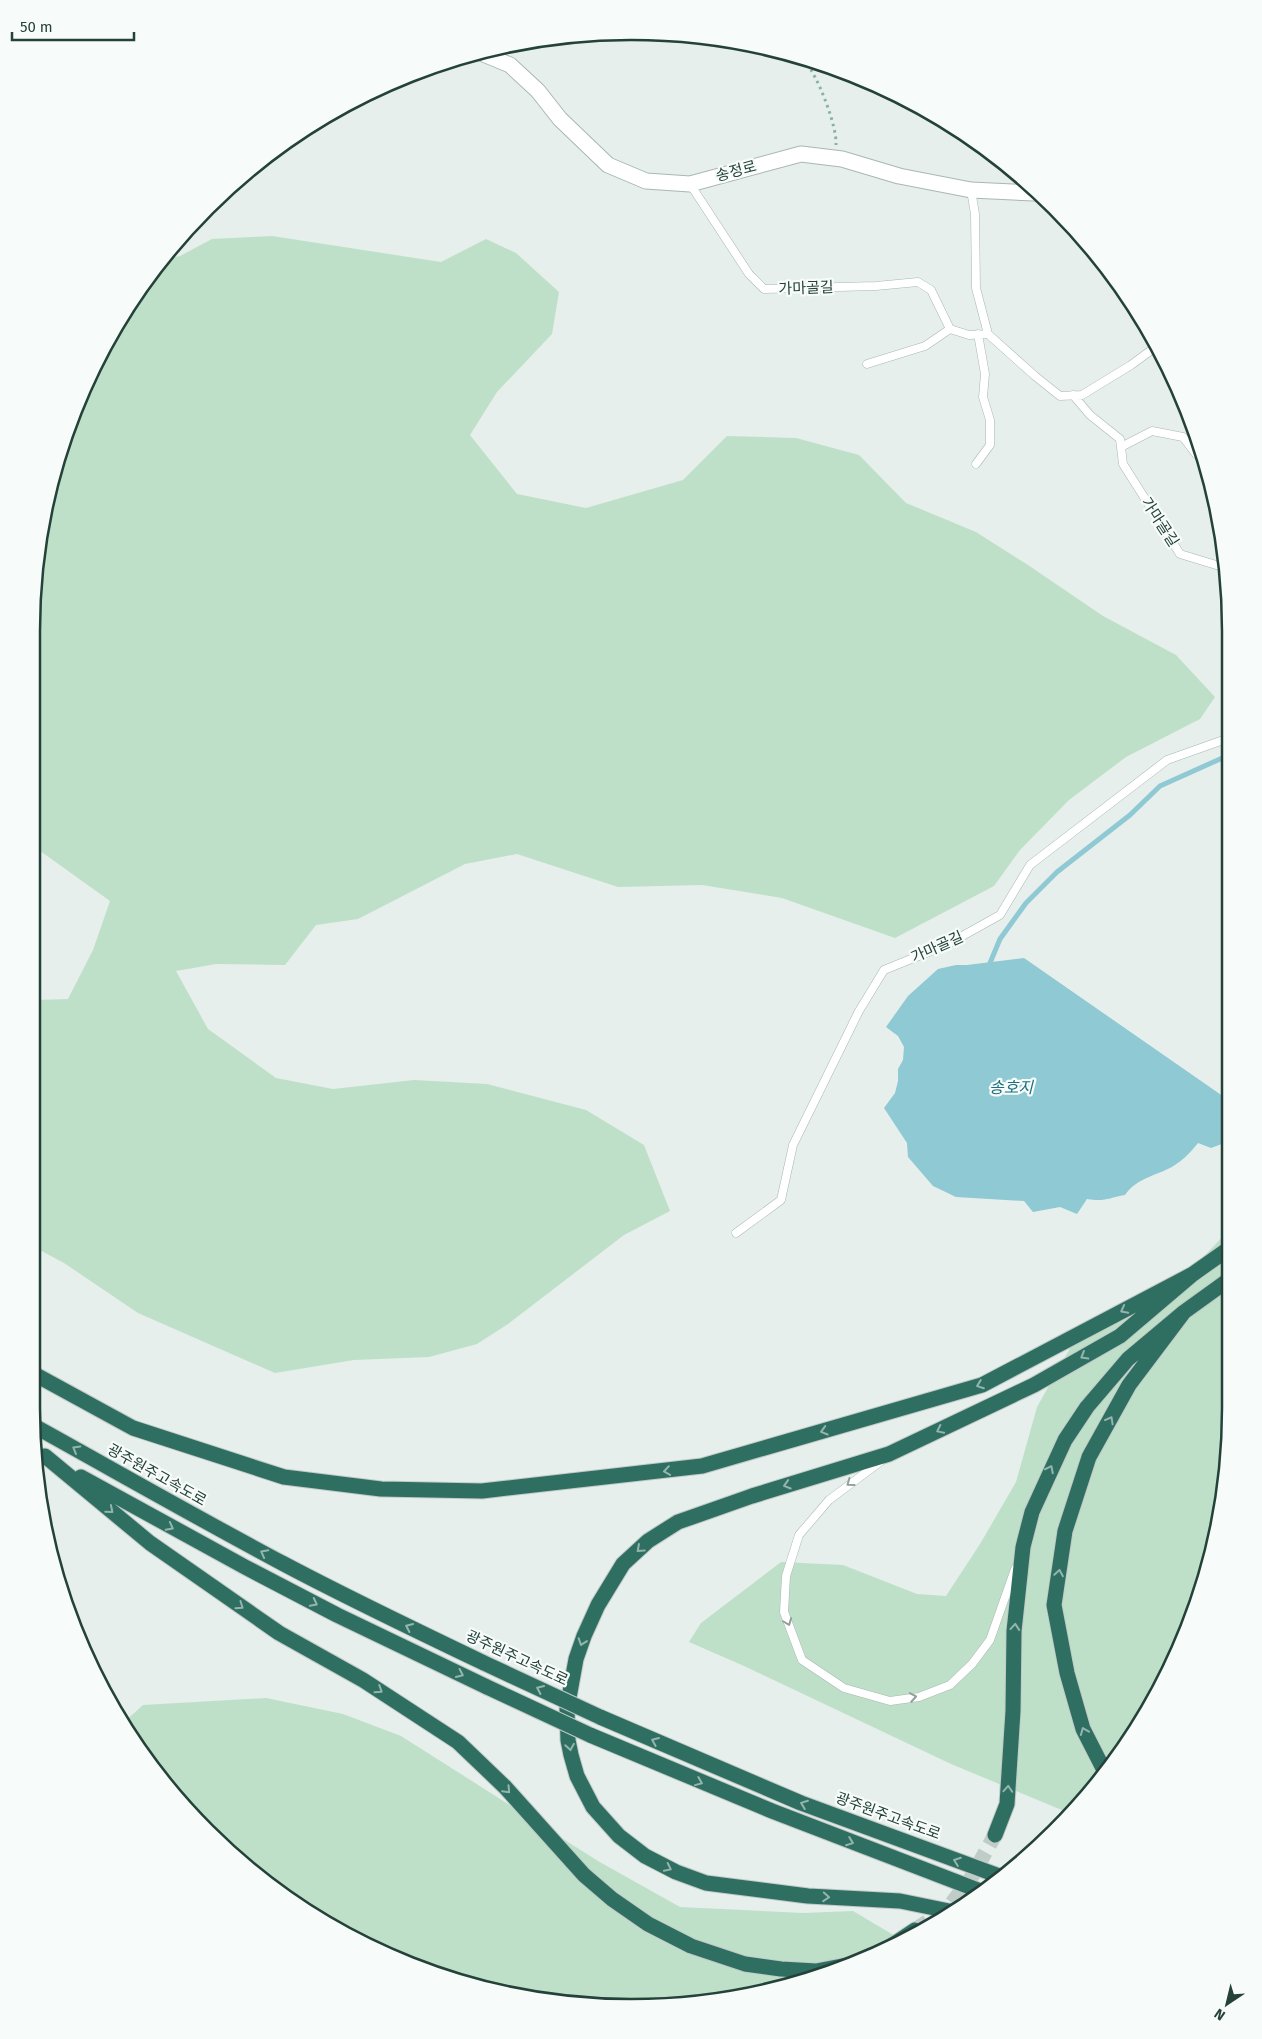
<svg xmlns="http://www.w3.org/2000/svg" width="1262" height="2039" font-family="'Fira Sans','Noto Sans KR',sans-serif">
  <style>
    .green { fill: #bfe0c8 }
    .water { fill: #8ec9d4 }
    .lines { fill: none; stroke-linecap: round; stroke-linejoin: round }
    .stream { stroke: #8ec9d4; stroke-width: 5 }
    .motorway-tunnel { stroke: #bfccc8; stroke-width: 15; stroke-dasharray: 15 8; stroke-linecap: butt }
    .service-casing { stroke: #a8b8b2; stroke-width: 9 }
    .tertiary-casing { stroke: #a8b8b2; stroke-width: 17 }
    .motorway-casing { stroke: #c2cac8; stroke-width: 17 }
    .path { stroke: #86b3a5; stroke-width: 3; stroke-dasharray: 2.5 4; stroke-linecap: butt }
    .service { stroke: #fff; stroke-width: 8 }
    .tertiary { stroke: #fff; stroke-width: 15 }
    .motorway { stroke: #2f6f62; stroke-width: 15 }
    .motorway-bridge-casing { stroke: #c2cac8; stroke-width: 17; stroke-linecap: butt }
    .motorway-bridge { stroke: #2f6f62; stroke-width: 15 }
    .oneway { stroke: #93b5ae }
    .oneway2 { stroke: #92a09c }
    .labels { text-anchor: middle; stroke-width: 4.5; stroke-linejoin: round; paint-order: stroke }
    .street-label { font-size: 15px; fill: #24423a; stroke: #f7fbf9 }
    .water-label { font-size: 16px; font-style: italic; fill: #1c6f80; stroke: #f7fbf9 }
    .rim { fill: none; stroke: #24423a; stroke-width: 2.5 }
  </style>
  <rect width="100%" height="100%" fill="#e6efeb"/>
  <path class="green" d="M 272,236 L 441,262 L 486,239 L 516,253 L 559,292 L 552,334 L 497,392 L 470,435 L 517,494 L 586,508 L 683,480 L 727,436 L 796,438 L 859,455 L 906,503 L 976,532 L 1028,565 L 1103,616 L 1176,655 L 1215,697 L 1200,719 L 1126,757 L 1069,800 L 1020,850 L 994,886 L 895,938 L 782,898 L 702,885 L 618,887 L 517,854 L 465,864 L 358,919 L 316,925 L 285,965 L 216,964 L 176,971 L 208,1029 L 276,1078 L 333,1089 L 414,1080 L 487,1084 L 586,1110 L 644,1145 L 670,1211 L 624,1235 L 508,1324 L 477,1344 L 429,1357 L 354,1360 L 275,1373 L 138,1313 L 64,1263 L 36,1248 L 36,1000 L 68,999 L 93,950 L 110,901 L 36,848 L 36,553 L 77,401 L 155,266 L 161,260 L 180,256 L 212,239 Z
    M 1227,1232 L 1226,1486 L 1185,1637 L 1107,1773 L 1069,1813 L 951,1764 L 744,1666 L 689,1642 L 701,1623 L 781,1562 L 843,1565 L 917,1594 L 946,1596 L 980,1544 L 1016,1482 L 1037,1407 L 1077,1336 L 1111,1308 L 1163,1300 Z
    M 266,1698 L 343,1714 L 401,1736 L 598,1861 L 680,1907 L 803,1913 L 853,1911 L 902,1940 L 861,1962 L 787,1987 L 709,2003 L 592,2006 L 438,1976 L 365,1946 L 266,1884 L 207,1832 L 132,1741 L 123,1723 L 143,1705 Z"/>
  <path class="water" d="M 1024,958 L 1227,1099 L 1227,1142 L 1211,1148 L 1198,1143 C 1191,1152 1182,1161 1172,1167 C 1155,1176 1137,1178 1125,1195 C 1108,1198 1105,1202 1087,1199 L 1077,1214 L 1060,1207 L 1033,1212 L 1024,1201 L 956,1197 L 933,1186 L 908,1157 L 907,1143 L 884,1108 L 895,1093 L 898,1081 L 898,1069 L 903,1060 L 904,1047 L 898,1036 L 886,1027 L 908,996 L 938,969 L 956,965 L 967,965 Z"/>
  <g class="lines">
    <path class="stream" d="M 990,963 L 1000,939 L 1026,903 L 1057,872 L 1130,815 L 1160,786 L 1229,755"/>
    <path class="motorway-tunnel" d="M 915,1930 L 949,1907 L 971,1878 L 995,1835"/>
    <g class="service-casing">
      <path id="service" d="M 690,184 L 749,274 L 764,289 L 876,286 L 918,282 L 931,290 L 950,329 L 969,335 L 988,334
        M 971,190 L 975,214 L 976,288 L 988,334 L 1035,376 L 1060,396 L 1082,395 L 1131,365 L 1157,346
        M 867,364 L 925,346 L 950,329
        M 1073,395 L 1090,415 L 1120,439 L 1123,464 L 1180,554 L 1226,568
        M 1121,447 L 1152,431 L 1183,437 L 1196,454 L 1204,460
        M 976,464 L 990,445 L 990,420 L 983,397 L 985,374 L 978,334
        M 736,1233 L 781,1200 L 793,1145 L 859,1011 L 884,970 L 948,944 L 1000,915 L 1030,865 L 1167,760 L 1229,738
        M 880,1462 L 829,1500 L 799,1535 L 786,1576 L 784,1612 L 802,1660 L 844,1688 L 890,1701 L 919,1697 L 950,1685 L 972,1664 L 990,1640 L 1015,1569"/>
    </g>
    <g class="tertiary-casing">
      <path id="tertiary" d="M 481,53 L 510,65 L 538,91 L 560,119 L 608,165 L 646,181 L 690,184 L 801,154 L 842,159 L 899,176 L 971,190 L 1034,193"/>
    </g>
    <g class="motorway-casing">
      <path id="motorway" d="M 36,1375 L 133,1428 L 284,1477 L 381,1489 L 482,1491 L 702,1466 L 982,1385 L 1193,1274 L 1227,1250
        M 36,1427 C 119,1473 201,1520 284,1564 C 350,1599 417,1631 484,1663
        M 45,1456 L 150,1543 L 279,1633 L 363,1680 L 458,1742 L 505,1787 L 584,1875 L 612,1899 L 648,1924 L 691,1946 L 745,1964 L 781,1969 L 816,1971 L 847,1965 L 872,1956
        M 81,1477 L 245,1567 L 337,1615 L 487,1687
        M 600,1717 L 801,1803 L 1002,1877
        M 590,1735 L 772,1811 L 983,1892
        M 1106,1774 L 1083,1729 L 1067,1673 L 1054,1605 L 1065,1531 L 1089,1457 L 1129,1385 L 1184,1312 L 1227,1281
        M 995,1835 L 1007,1804 L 1013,1711 L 1014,1631 L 1023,1547 L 1032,1512 L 1065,1440 L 1087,1407 L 1128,1359 L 1184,1312
        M 954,1912 L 900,1901 L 808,1896 L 706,1883 L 676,1872 L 645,1856 L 619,1836 L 593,1807 L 577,1776 L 571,1755 L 568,1740 L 567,1709 L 576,1659 L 584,1636 L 598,1605 L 623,1564 L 648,1541 L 678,1522 L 752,1496 L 889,1454 L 1034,1385 L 1120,1336 L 1193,1274
        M 891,1946 L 915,1930"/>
    </g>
    <path class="path" d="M 797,56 C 802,60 808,65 811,70 C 821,86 837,127 836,145"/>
    <use href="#service" class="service"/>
    <use href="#tertiary" class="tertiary"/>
    <use href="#motorway" class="motorway"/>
    <g class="motorway-bridge-casing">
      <path id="motorway-bridge" d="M 484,1663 L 600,1717
        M 487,1687 L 590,1735"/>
    </g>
    <use href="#motorway-bridge" class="motorway-bridge"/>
  </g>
  <defs><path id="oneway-chevron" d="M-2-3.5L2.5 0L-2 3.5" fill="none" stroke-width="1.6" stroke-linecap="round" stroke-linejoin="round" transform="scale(1.25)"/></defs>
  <g class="oneway">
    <use href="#oneway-chevron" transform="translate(1124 1310) rotate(152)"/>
    <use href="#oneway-chevron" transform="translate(1084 1356) rotate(150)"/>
    <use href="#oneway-chevron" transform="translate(980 1385) rotate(159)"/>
    <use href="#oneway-chevron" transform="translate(1110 1420) rotate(-61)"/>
    <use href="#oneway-chevron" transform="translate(940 1430) rotate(154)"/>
    <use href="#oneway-chevron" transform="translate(824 1431) rotate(164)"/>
    <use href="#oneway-chevron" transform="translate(76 1449) rotate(-150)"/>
    <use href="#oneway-chevron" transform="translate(1050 1469) rotate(-63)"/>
    <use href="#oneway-chevron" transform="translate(667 1471) rotate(172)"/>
    <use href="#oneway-chevron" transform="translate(787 1485) rotate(163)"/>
    <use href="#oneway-chevron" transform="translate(110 1510) rotate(40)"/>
    <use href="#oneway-chevron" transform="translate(170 1527) rotate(28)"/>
    <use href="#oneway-chevron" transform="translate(640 1549) rotate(138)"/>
    <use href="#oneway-chevron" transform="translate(264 1553) rotate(-152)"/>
    <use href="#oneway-chevron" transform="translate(1059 1573) rotate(-81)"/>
    <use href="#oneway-chevron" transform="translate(314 1603) rotate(27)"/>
    <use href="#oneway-chevron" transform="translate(240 1606) rotate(35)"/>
    <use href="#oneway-chevron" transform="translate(409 1627) rotate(-155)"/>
    <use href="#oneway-chevron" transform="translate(1015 1627) rotate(-85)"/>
    <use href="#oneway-chevron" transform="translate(582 1642) rotate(109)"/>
    <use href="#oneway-chevron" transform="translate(460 1674) rotate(25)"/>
    <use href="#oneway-chevron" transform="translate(540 1689) rotate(-155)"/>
    <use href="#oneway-chevron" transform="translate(379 1690) rotate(33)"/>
    <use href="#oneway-chevron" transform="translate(1084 1731) rotate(-112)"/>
    <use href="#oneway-chevron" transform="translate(655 1741) rotate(-157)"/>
    <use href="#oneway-chevron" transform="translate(570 1747) rotate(81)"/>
    <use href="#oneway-chevron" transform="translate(699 1782) rotate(22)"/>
    <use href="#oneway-chevron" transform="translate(1008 1789) rotate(-86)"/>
    <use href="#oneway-chevron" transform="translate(507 1790) rotate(47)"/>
    <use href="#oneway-chevron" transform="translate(804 1804) rotate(-159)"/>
    <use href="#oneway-chevron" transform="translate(850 1842) rotate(21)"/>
    <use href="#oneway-chevron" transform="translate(957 1861) rotate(-160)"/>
    <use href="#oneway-chevron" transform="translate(668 1868) rotate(26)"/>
    <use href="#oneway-chevron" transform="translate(826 1897) rotate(4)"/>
  </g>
  <g class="oneway2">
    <use href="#oneway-chevron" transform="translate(850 1483) rotate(144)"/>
    <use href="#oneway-chevron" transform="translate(788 1622) rotate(69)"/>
    <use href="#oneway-chevron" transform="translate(913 1697) rotate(-10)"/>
  </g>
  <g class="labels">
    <g class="street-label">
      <text transform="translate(736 171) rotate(-15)" y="5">송정로</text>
      <text transform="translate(806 288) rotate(-2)" y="5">가마골길</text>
      <text transform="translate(1160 522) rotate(57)" y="5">가마골길</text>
      <text transform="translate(937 947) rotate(-24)" y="5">가마골길</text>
      <text transform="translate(157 1475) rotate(29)" y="5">광주원주고속도로</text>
      <text transform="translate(517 1658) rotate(25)" y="5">광주원주고속도로</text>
      <text transform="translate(888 1816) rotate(20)" y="5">광주원주고속도로</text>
    </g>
    <g class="water-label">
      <text x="1011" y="1093">송호지</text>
    </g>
  </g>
  <path d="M0 0H1262V2039H0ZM631 40H631A591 591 0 0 1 1222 631V1408A591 591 0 0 1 631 1999H631A591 591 0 0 1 40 1408V631A591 591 0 0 1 631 40Z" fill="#f7fbf9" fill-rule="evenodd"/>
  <path class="rim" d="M631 40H631A591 591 0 0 1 1222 631V1408A591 591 0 0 1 631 1999H631A591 591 0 0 1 40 1408V631A591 591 0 0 1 631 40Z"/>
  <g transform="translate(1227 2004) rotate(215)" stroke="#f7fbf9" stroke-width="4" paint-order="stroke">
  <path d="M0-4L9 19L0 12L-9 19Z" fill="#24423a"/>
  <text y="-8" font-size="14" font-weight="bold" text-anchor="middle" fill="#24423a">N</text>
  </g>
  <path d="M12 32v8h122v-8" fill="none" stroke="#24423a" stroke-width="2.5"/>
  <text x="20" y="32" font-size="15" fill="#24423a" stroke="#f7fbf9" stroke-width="4" paint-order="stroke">50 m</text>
</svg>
